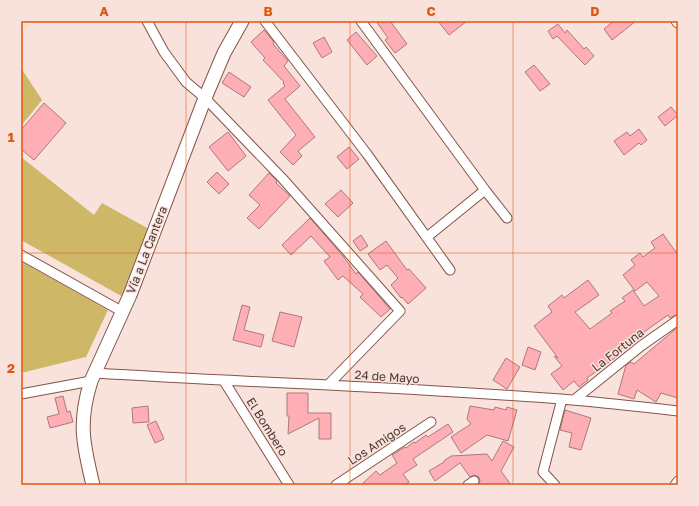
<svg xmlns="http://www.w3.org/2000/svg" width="699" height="506" font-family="'Golos Text',sans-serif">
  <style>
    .green { fill: #ceb868 }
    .building { fill: #feafb5; stroke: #ad787c }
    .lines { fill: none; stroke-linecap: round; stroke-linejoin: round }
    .minor-casing { stroke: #845448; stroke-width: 11 }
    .tertiary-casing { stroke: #845448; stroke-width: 13 }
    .secondary-casing { stroke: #845448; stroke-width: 15 }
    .minor { stroke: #fff; stroke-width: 9 }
    .tertiary { stroke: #fff; stroke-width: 11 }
    .secondary { stroke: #fff; stroke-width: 13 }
    .grid { fill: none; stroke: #e0570e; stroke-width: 1; stroke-opacity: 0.55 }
    .labels { text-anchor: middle; stroke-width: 3; stroke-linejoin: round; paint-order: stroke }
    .street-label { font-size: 12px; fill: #4d3731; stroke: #f9e2dc }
    .neatline { fill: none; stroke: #e0570e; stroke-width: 1.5 }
    .grid-label { font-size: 13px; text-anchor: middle; font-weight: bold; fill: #e0570e }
  </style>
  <rect width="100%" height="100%" fill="#f9e2dc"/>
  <path class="green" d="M 21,68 L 42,100 L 21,126 Z
    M 21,157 L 94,215 L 102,203 L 149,229 L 123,297 L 21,240 Z
    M 21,261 L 108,310 L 86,357 L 21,373 Z"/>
  <path class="building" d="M 376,21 L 390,21 L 407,44 L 395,53 L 385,40 L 388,38 Z
    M 438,21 L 467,21 L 449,35 Z
    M 614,21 L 636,21 L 612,40 L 604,29 Z
    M 558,24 L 565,33 L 567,30 L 584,49 L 586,47 L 594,56 L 585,65 L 557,36 L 553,39 L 548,31 Z
    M 264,30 L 274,42 L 273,44 L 288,61 L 284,66 L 300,86 L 285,99 L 315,137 L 298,151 L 302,156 L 293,165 L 280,152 L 296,135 L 268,100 L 285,86 L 283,83 L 284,82 L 263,60 L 265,58 L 251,42 Z
    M 356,32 L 377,56 L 367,65 L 347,40 Z
    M 324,37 L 332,52 L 322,58 L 313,43 Z
    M 534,65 L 550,84 L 540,91 L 525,72 Z
    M 229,72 L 251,87 L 244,97 L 222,83 Z
    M 44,103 L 66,123 L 34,160 L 21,149 L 21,130 Z
    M 671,107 L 678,115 L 665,126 L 658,117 Z
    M 639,129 L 647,140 L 641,145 L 639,143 L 624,155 L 614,141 L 627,132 L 630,136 Z
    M 228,132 L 246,156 L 228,171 L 209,147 Z
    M 349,147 L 359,159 L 347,169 L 337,157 Z
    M 217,172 L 229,184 L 219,194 L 207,182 Z
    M 269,173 L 277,181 L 276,183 L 290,196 L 259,229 L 247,218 L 260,205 L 249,195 Z
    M 341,190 L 353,203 L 338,217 L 325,204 Z
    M 310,218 L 343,256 L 356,274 L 358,272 L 390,309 L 381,317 L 360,297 L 363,294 L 343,276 L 338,280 L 324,261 L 330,257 L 311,236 L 291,255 L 282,245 Z
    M 663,234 L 678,255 L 678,314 L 670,318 L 668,315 L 651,327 L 616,353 L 619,355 L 587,378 L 588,380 L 579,387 L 574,381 L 563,390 L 551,374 L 562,366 L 554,356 L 558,358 L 534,326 L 552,312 L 548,306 L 562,295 L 564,298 L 588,280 L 599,295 L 575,312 L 590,329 L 612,313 L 610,311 L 625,301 L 622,298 L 633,290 L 644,306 L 659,296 L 647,282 L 635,291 L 623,275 L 635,265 L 631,260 L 640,253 L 643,257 L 655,248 L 651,242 Z
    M 361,235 L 368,246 L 360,251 L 353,241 Z
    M 386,241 L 407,270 L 409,269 L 426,288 L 408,304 L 402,297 L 401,298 L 391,285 L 398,278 L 387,265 L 380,270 L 368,254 Z
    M 242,305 L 250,307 L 244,330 L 264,335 L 261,347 L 233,340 Z
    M 280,312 L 302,317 L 294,347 L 272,341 Z
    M 678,327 L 678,398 L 661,393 L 656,402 L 637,390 L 634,399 L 618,394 L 626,365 L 631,362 L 634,364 Z
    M 528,347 L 541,352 L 535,370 L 522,365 Z
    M 506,358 L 520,367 L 507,389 L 493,380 Z
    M 287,393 L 308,393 L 308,413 L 331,413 L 331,439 L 319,439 L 319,418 L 288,434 L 289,416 L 287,416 Z
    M 63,396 L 67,412 L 70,411 L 73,422 L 50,428 L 47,417 L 59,414 L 55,398 Z
    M 148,406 L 149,422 L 133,423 L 132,408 Z
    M 470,406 L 494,410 L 495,407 L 506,410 L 507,407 L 517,410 L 508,441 L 487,435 L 461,453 L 451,437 L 471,424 L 467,419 Z
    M 565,410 L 591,418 L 581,450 L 569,447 L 572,433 L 560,430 Z
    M 156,421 L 164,439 L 155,443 L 147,425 Z
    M 448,424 L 453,432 L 413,459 L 417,465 L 403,474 L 409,482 L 404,485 L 361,485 L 376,471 L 380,475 L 397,463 L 392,455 L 405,447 L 406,448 L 414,442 L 415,443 L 426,435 L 428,437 Z
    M 503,441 L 514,447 L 501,471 L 511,485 L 478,485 L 480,481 L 479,477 L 474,475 L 470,477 L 460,463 L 435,481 L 429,471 L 444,462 L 444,461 L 451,456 L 487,454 L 492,461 Z"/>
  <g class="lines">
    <g class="minor-casing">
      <path id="minor" d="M 147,21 L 164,52 L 186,82 L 205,98 L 282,178 L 400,311 L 328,385
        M 265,21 L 367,154 L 450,270
        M 361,21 L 485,190 L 507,218
        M 427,237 L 485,190
        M 21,255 L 123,312
        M 224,381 L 289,485
        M 21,394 L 91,381 L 95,373 C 254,383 413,387 572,400 C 608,403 643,407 678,411
        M 574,400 L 641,346 L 678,320
        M 336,485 L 431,422
        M 468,485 L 474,481
        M 555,485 L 543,472 L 562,399
        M 675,485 L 678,481"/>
    </g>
    <g class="tertiary-casing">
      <path id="tertiary" d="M 677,21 L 678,22"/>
    </g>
    <g class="secondary-casing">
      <path id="secondary" d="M 93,485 C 83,444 78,422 91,381 L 130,295 L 205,98 L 224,53 L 242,21"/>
    </g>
    <use href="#minor" class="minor"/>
    <use href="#tertiary" class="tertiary"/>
    <use href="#secondary" class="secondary"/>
  </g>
  <path class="grid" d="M 186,21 L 186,485M 350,21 L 350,485M 513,21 L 513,485M 21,253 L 678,253"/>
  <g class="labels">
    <g class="street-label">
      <text transform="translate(147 250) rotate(-69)" y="4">Vía a La Cantera</text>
      <text transform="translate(618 350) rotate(-38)" y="4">La Fortuna</text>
      <text transform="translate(387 377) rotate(4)" y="4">24 de Mayo</text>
      <text transform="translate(267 427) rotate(58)" y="4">El Bombero</text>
      <text transform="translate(377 444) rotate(-33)" y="4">Los Amigos</text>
    </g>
  </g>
  <rect width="699" height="506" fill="none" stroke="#f9e2dc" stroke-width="44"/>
  <rect x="22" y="22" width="655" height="462" class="neatline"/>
  <g class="grid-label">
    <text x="104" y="16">A</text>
    <text x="268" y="16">B</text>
    <text x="431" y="16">C</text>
    <text x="595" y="16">D</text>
    <text x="11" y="142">1</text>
    <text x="11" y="373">2</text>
  </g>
</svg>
